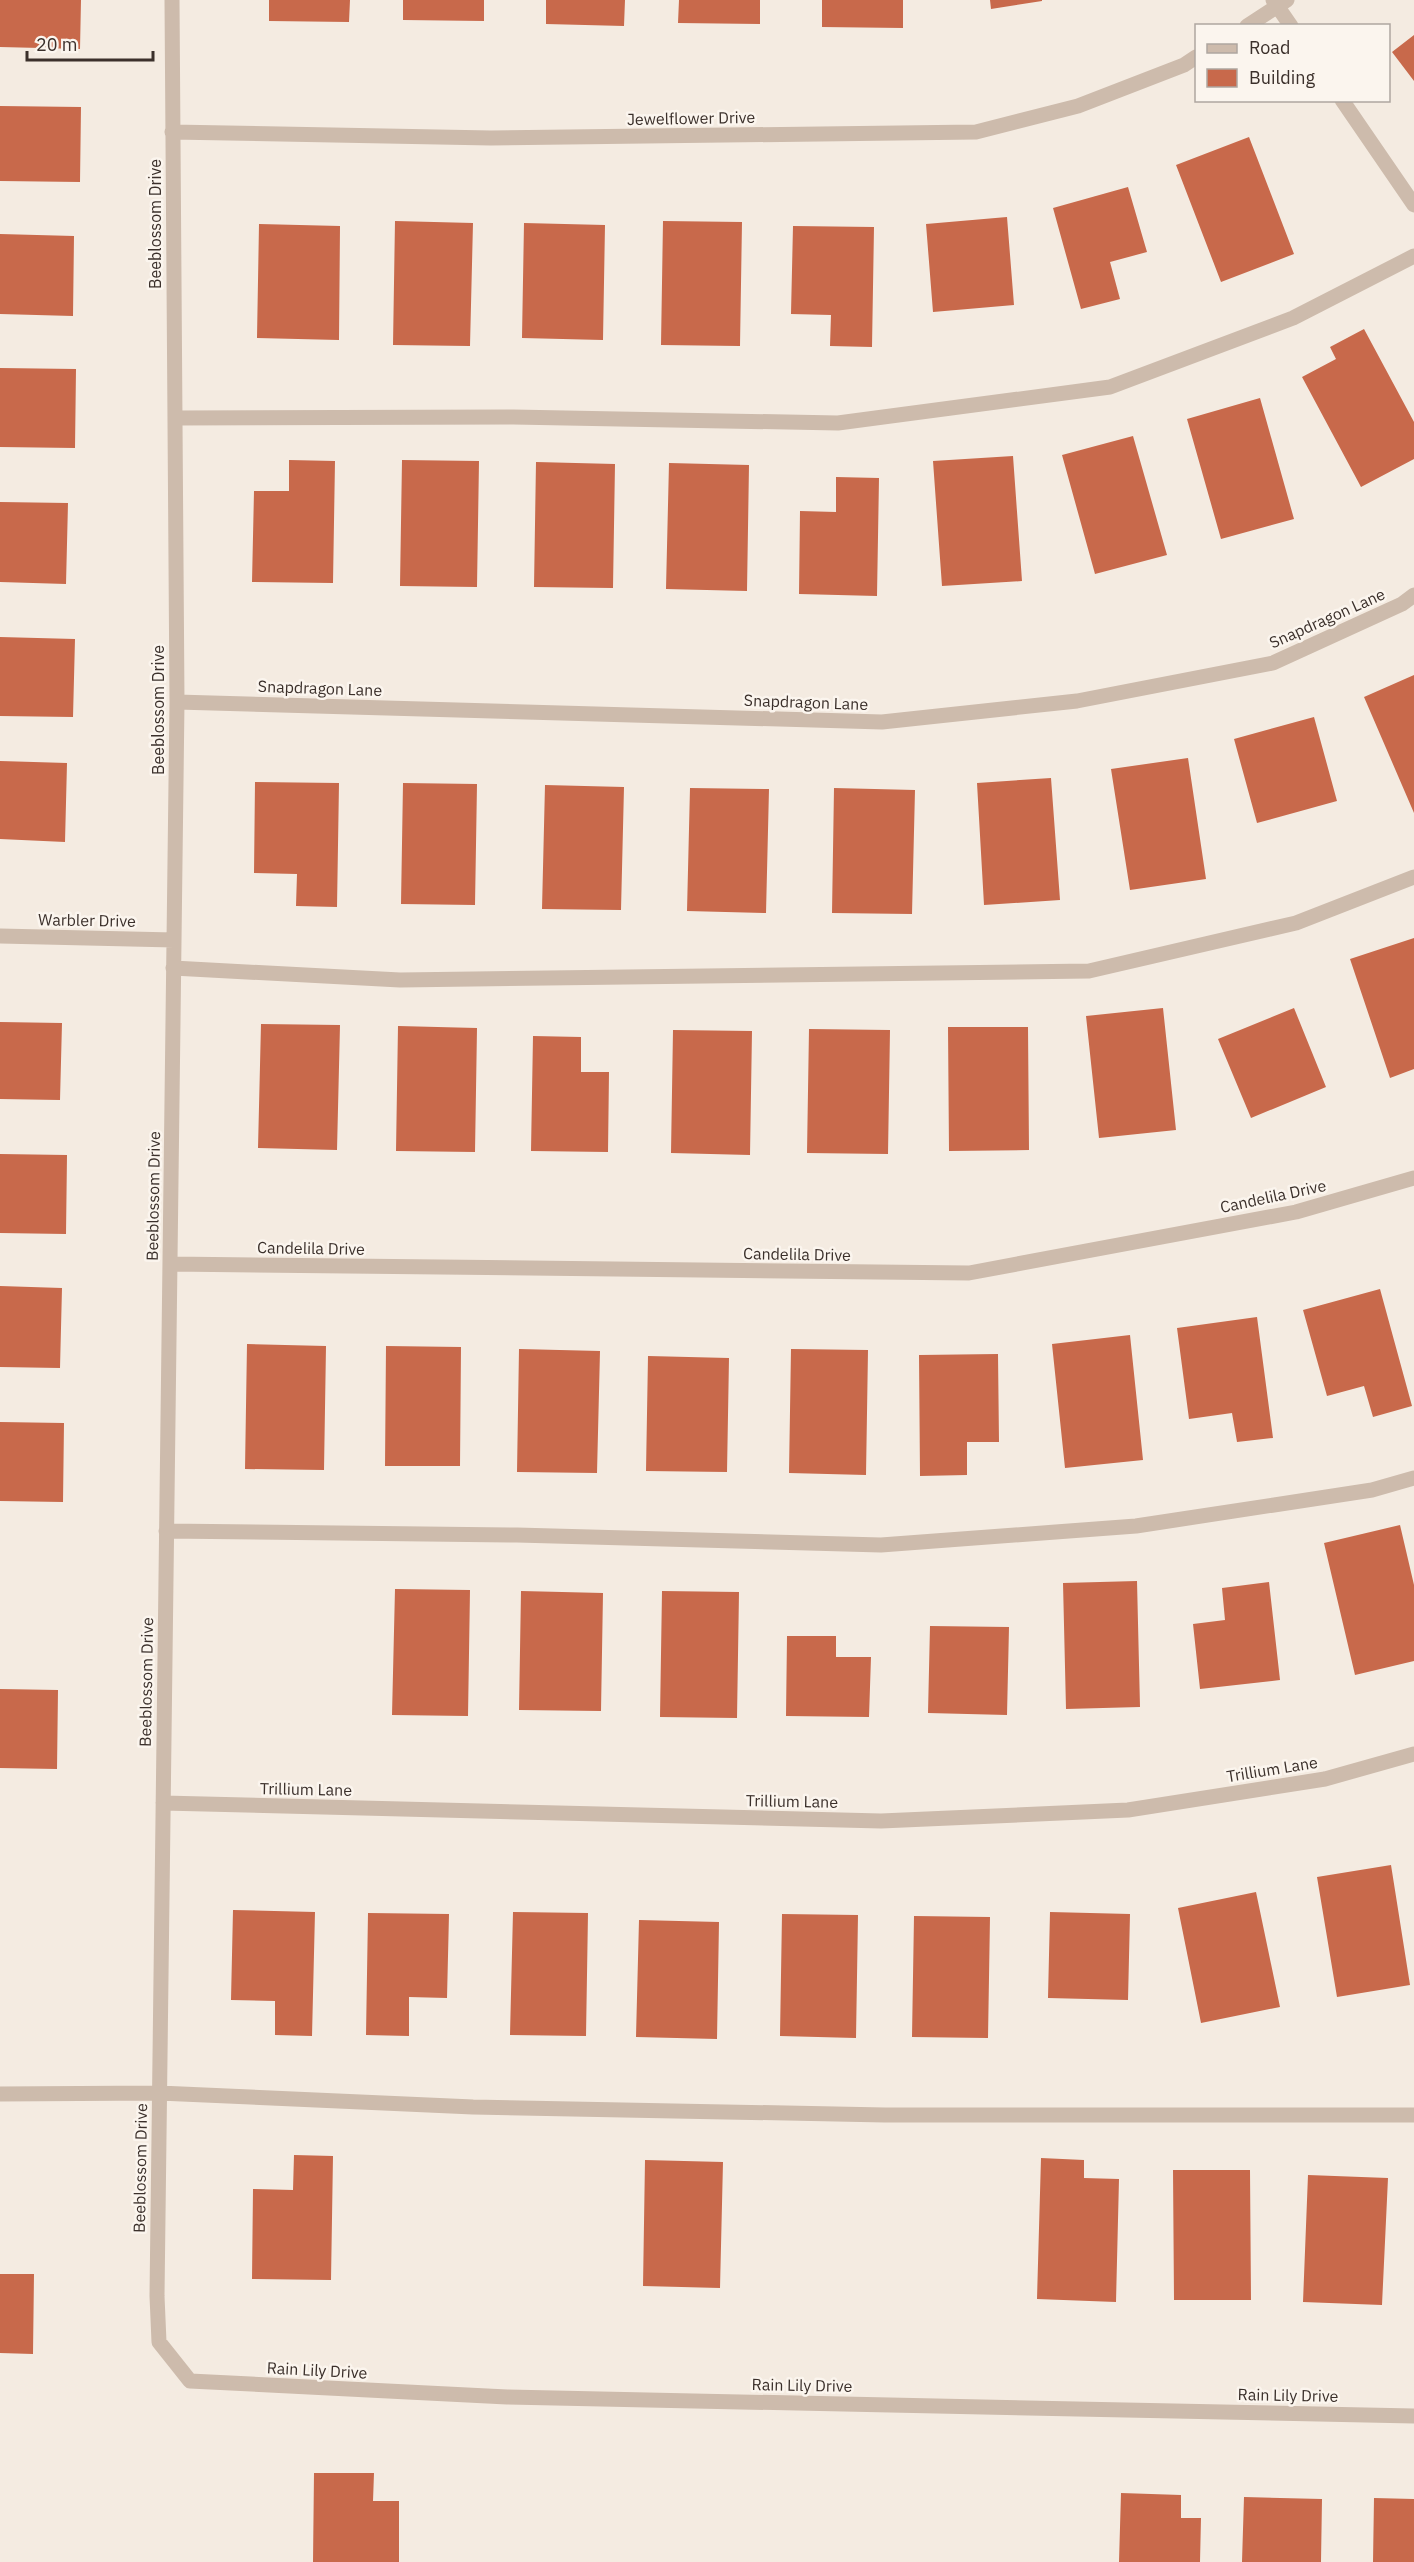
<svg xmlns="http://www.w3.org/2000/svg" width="1414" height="2562" font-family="'IBM Plex Sans',sans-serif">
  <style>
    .building { fill: #c8694b }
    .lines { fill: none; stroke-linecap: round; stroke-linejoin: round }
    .minor { stroke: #cdbbac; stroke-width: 15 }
    .labels { text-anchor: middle; stroke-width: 5; stroke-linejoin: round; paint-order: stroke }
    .street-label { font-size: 16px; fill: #3b302b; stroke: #fbf5ee }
  </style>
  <rect width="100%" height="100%" fill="#f4ebe1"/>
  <path class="building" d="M 0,0 L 81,0 L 80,49 L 0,47 Z
    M 269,0 L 350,0 L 349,22 L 269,21 Z
    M 403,0 L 484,0 L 484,21 L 403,20 Z
    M 546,0 L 625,0 L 624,26 L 546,24 Z
    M 679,0 L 760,0 L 760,24 L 678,23 Z
    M 822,0 L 903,0 L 903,28 L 822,27 Z
    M 990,0 L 1042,0 L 1042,1 L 991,9 Z
    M 1414,35 L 1414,81 L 1392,52 Z
    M 0,106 L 81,107 L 80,182 L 0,181 Z
    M 1249,137 L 1294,254 L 1221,282 L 1176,165 Z
    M 1128,187 L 1147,252 L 1110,262 L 1120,299 L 1081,309 L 1053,208 Z
    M 1007,217 L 1014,305 L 933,312 L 926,224 Z
    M 395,221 L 473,223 L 470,346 L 393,345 Z
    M 663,221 L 742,222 L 740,346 L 661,345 Z
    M 524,223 L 605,225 L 603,340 L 522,338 Z
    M 259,224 L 340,226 L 339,340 L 257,338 Z
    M 793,226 L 874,227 L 872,347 L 830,346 L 831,315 L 791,314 Z
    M 0,234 L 74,236 L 73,316 L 0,314 Z
    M 1364,329 L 1414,422 L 1414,459 L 1361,487 L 1302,377 L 1336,359 L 1330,347 Z
    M 0,368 L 76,369 L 75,448 L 0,447 Z
    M 1260,398 L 1294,519 L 1221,539 L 1187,419 Z
    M 1133,436 L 1167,555 L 1095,574 L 1062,455 Z
    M 1013,456 L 1022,581 L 942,586 L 933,461 Z
    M 289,460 L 335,461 L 333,583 L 252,582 L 254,491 L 289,491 Z
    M 402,460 L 479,461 L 477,587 L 400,586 Z
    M 536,462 L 615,464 L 613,588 L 534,587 Z
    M 669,463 L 749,465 L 747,591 L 666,589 Z
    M 836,477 L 879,478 L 877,596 L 799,594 L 800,511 L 836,512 Z
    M 0,502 L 68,503 L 66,584 L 0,582 Z
    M 0,637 L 75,639 L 73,717 L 0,716 Z
    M 1414,675 L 1414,813 L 1364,697 Z
    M 1314,717 L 1337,801 L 1257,823 L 1234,739 Z
    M 1188,758 L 1206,879 L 1130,890 L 1111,769 Z
    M 0,761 L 67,763 L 65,842 L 0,839 Z
    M 1051,778 L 1060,900 L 984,905 L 977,783 Z
    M 255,782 L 339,783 L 337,907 L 296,906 L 297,874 L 254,873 Z
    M 403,783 L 477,784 L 475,905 L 401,904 Z
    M 545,785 L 624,787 L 621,910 L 542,909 Z
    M 690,788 L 769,789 L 766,913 L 687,911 Z
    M 834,788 L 915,790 L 912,914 L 832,913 Z
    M 1414,938 L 1414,1069 L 1390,1078 L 1350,959 Z
    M 1163,1008 L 1176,1130 L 1099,1138 L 1086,1016 Z
    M 1294,1008 L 1326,1087 L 1251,1118 L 1218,1039 Z
    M 0,1022 L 62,1023 L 60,1100 L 0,1099 Z
    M 261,1024 L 340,1025 L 337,1150 L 258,1148 Z
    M 398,1026 L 477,1028 L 475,1152 L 396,1151 Z
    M 948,1027 L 1028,1027 L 1029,1150 L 949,1151 Z
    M 809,1029 L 890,1030 L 888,1154 L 807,1153 Z
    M 673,1030 L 752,1031 L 750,1155 L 671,1153 Z
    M 533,1036 L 581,1037 L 581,1072 L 609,1072 L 608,1152 L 531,1151 Z
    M 0,1154 L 67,1155 L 66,1234 L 0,1233 Z
    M 0,1286 L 62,1288 L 60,1368 L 0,1367 Z
    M 1380,1289 L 1412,1406 L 1373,1417 L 1364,1386 L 1327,1396 L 1303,1310 Z
    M 1257,1317 L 1273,1438 L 1237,1442 L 1232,1413 L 1189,1419 L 1177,1328 Z
    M 1130,1335 L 1143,1460 L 1065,1468 L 1052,1344 Z
    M 247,1344 L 326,1346 L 324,1470 L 245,1469 Z
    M 386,1346 L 461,1347 L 460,1466 L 385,1466 Z
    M 519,1349 L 600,1351 L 597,1473 L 517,1472 Z
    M 791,1349 L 868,1350 L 866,1475 L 789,1473 Z
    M 998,1354 L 999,1442 L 967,1442 L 967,1475 L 920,1476 L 919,1355 Z
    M 648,1356 L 729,1358 L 727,1472 L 646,1471 Z
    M 0,1422 L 64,1423 L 63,1502 L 0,1501 Z
    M 1400,1525 L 1414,1585 L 1414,1661 L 1355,1675 L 1324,1543 Z
    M 1137,1581 L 1140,1707 L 1066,1709 L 1063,1583 Z
    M 1269,1582 L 1280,1680 L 1200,1689 L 1193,1624 L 1225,1620 L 1222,1588 Z
    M 395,1589 L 470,1590 L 468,1716 L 392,1715 Z
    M 521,1591 L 603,1593 L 601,1711 L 519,1710 Z
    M 662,1591 L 739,1592 L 737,1718 L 660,1717 Z
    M 930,1626 L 1009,1627 L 1007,1715 L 928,1713 Z
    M 787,1636 L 836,1636 L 836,1657 L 871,1657 L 869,1717 L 786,1716 Z
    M 0,1689 L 58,1690 L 57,1769 L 0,1768 Z
    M 1391,1865 L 1410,1985 L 1337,1997 L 1317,1877 Z
    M 1256,1892 L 1280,2007 L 1201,2023 L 1178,1908 Z
    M 233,1910 L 315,1912 L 312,2036 L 275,2035 L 275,2001 L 231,2000 Z
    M 513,1912 L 588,1913 L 586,2036 L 510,2035 Z
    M 1050,1912 L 1130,1914 L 1128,2000 L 1048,1998 Z
    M 368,1913 L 449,1914 L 447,1998 L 409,1997 L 409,2036 L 366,2035 Z
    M 782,1914 L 858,1915 L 856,2038 L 780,2036 Z
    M 914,1916 L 990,1917 L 988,2038 L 912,2037 Z
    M 639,1920 L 719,1922 L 717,2039 L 636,2037 Z
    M 294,2155 L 333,2156 L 331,2280 L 252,2279 L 253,2189 L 293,2190 Z
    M 1041,2158 L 1084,2160 L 1084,2178 L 1119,2179 L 1116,2302 L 1037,2299 Z
    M 645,2160 L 723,2162 L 720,2288 L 643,2286 Z
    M 1173,2170 L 1250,2170 L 1251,2300 L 1174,2300 Z
    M 1308,2175 L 1388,2178 L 1382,2305 L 1303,2302 Z
    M 0,2274 L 34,2274 L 33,2354 L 0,2353 Z
    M 314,2473 L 374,2473 L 373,2501 L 399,2501 L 399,2562 L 313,2562 Z
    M 1121,2493 L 1181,2495 L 1181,2518 L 1201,2518 L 1200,2562 L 1119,2562 Z
    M 1244,2497 L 1322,2499 L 1321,2562 L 1242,2562 Z
    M 1374,2498 L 1414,2499 L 1414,2562 L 1373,2562 Z"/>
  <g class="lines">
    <path class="minor" d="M 172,0 L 177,702 L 157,2296 L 159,2342 L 190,2381 L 507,2397 L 1414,2416
      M 1273,0 L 1291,26
      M 1247,26 L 1287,0
      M 1342,100 L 1414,205
      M 172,132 L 491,138 L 976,132 L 1078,106 L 1184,65 L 1196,57
      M 175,418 L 513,417 L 838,423 L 1110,387 L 1293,318 L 1414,256
      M 177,702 L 882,722 L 1077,701 L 1273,663 L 1402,604 L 1414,595
      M 0,936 L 174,940
      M 173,968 L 400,980 L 1089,971 L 1296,923 L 1414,877
      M 170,1264 L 969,1273 L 1296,1212 L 1414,1178
      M 166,1531 L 517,1535 L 881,1545 L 1136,1526 L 1372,1490 L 1414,1478
      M 163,1803 L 881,1821 L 1128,1810 L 1325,1779 L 1414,1754
      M 0,2094 L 159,2093 L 473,2107 L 885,2115 L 1414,2115"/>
  </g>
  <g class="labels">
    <g class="street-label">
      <text transform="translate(691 118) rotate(-1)" y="6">Jewelflower Drive</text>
      <text transform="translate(155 224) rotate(-90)" y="6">Beeblossom Drive</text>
      <text transform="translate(1327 618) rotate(-24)" y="6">Snapdragon Lane</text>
      <text transform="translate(320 688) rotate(2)" y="6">Snapdragon Lane</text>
      <text transform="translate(806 702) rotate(2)" y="6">Snapdragon Lane</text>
      <text transform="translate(158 710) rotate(-90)" y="6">Beeblossom Drive</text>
      <text transform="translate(87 920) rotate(1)" y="6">Warbler Drive</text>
      <text transform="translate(153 1196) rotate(-89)" y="6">Beeblossom Drive</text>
      <text transform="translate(1273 1196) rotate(-12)" y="6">Candelila Drive</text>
      <text transform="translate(311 1248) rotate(1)" y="6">Candelila Drive</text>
      <text transform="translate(797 1254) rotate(1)" y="6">Candelila Drive</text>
      <text transform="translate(146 1682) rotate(-89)" y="6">Beeblossom Drive</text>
      <text transform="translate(1272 1769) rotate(-9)" y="6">Trillium Lane</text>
      <text transform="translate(306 1789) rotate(1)" y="6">Trillium Lane</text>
      <text transform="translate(792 1801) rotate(1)" y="6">Trillium Lane</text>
      <text transform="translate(140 2168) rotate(-89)" y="6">Beeblossom Drive</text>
      <text transform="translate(317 2370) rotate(3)" y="6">Rain Lily Drive</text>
      <text transform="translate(802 2385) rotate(1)" y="6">Rain Lily Drive</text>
      <text transform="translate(1288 2395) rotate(1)" y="6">Rain Lily Drive</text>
    </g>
  </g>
  <rect x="1195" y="24" width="195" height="78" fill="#fbf5ee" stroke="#aea6a0" stroke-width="1.5"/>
  <rect x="1207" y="44" width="30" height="9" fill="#cdbbac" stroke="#aea6a0" stroke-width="1.5"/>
  <text x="1249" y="54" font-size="18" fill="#3b302b">Road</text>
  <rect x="1207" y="69" width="30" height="18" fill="#c8694b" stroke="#aea6a0" stroke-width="1.5"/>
  <text x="1249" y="84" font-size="18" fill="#3b302b">Building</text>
  <path d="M27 51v9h126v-9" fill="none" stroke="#3b302b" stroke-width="3"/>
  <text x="36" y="51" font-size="18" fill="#3b302b" stroke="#fbf5ee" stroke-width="4.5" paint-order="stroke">20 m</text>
</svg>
